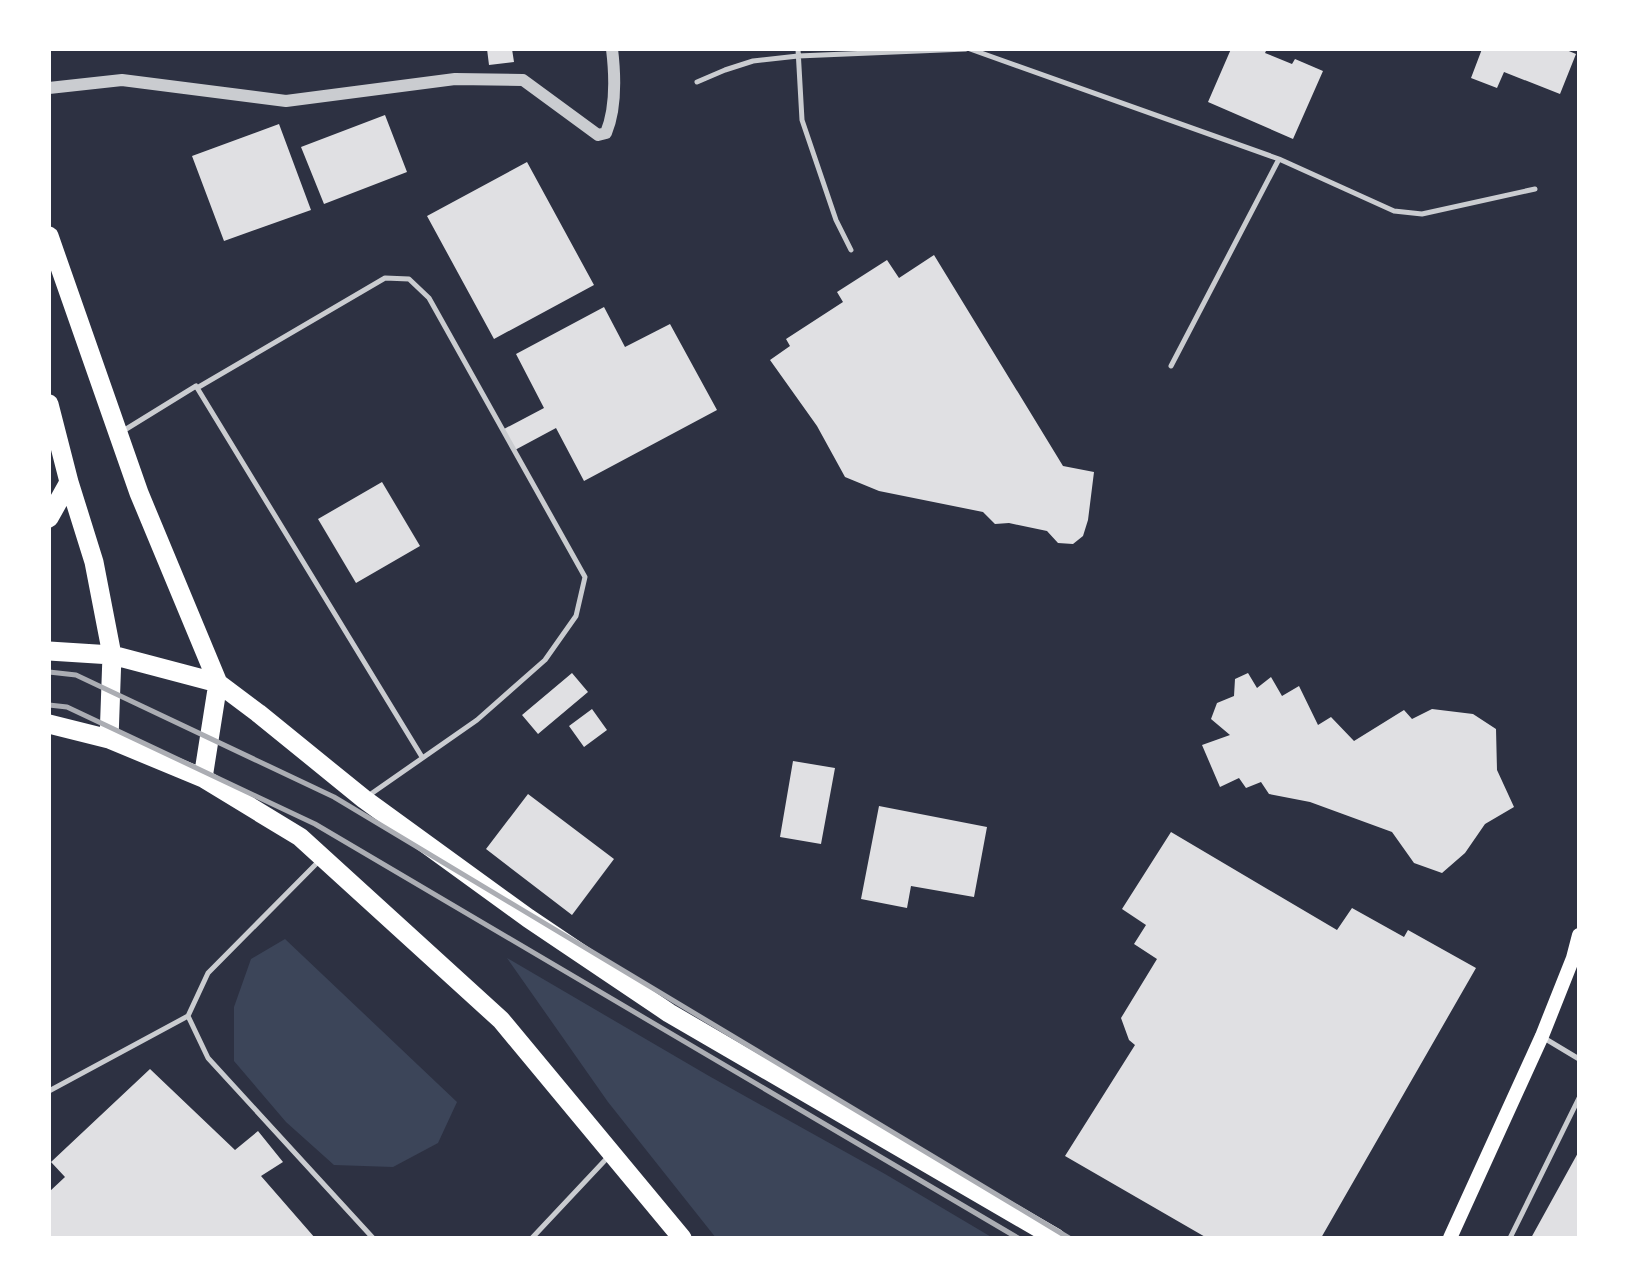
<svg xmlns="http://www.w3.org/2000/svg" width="1628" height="1287" font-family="Mulish,sans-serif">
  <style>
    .green { fill: #3c4559 }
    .building { fill: #e0e0e3 }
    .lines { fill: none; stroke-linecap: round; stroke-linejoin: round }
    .service { stroke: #caccd0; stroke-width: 5 }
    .tertiary { stroke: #caccd0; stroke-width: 12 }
    .secondary { stroke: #fff; stroke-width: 14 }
    .trunk { stroke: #fff; stroke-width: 19 }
    .rail { stroke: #abadb3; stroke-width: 5 }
  </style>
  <rect width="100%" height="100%" fill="#2d3142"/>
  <path class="green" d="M 285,939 L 457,1102 L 438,1143 L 393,1167 L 334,1165 L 286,1122 L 234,1061 L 234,1007 L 251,959 Z
    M 507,958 L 709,1076 L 885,1174 L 993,1238 L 716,1238 L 608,1102 Z"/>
  <path class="building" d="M 487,49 L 512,49 L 514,62 L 489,65 Z
    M 1231,49 L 1267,49 L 1265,53 L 1292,64 L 1295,59 L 1323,71 L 1293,139 L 1208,102 Z
    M 1482,49 L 1564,49 L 1576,54 L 1560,94 L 1504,72 L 1497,88 L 1471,78 Z
    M 385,115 L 407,172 L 324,204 L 301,147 Z
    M 279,124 L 311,210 L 224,241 L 192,156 Z
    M 527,162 L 594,285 L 494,339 L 427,216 Z
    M 934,255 L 1063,466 L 1094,472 L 1088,520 L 1083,536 L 1073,544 L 1058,543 L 1047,531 L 1009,523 L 995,524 L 983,512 L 879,491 L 845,477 L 817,426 L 770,360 L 790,346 L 786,339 L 843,302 L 837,292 L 887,260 L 899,278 Z
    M 604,307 L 625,347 L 670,324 L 717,410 L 584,481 L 556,428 L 515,450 L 504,429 L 544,408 L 516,354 Z
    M 382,482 L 420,546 L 356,583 L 318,519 Z
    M 572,673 L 588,692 L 538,734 L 522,715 Z
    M 1248,673 L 1257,688 L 1271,677 L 1282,696 L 1299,686 L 1318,725 L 1331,717 L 1354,741 L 1404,710 L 1412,719 L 1432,709 L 1473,714 L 1496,729 L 1497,770 L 1514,807 L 1485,824 L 1465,853 L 1442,873 L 1414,863 L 1392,832 L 1310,802 L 1269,794 L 1261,782 L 1246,788 L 1239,778 L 1220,787 L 1202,745 L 1230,735 L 1211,719 L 1217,703 L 1234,696 L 1235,679 Z
    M 592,709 L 607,730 L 584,747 L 569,726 Z
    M 793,761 L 835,768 L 821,844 L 780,837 Z
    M 528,794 L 614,859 L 572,915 L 486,849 Z
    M 879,806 L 987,827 L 974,897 L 911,886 L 907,908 L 861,899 Z
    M 1171,832 L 1337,930 L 1352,908 L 1404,937 L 1408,930 L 1476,968 L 1321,1238 L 1207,1238 L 1065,1156 L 1135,1045 L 1129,1040 L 1121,1018 L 1157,959 L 1134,944 L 1146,925 L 1122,909 Z
    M 150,1069 L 235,1150 L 258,1131 L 283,1162 L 261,1176 L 315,1238 L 49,1238 L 49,1192 L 65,1177 L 51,1162 Z
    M 1579,1151 L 1579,1238 L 1531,1238 Z"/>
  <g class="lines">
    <path class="service" d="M 798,49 L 802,120 L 836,220 L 851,250
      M 970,49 L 1279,159 L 1394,211 L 1422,214 L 1535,189
      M 697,82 L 725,70 L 753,61 L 798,56 L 966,49
      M 1171,366 L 1279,159
      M 197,388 L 385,278 L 409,279 L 429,298 L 585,577 L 576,616 L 545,660 L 477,720 L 368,796
      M 123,431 L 196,386 L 422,757
      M 320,860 L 208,973 L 188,1016 L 208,1058 L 373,1238
      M 1544,1038 L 1579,1059
      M 49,1091 L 188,1016
      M 532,1238 L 609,1156
      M 1510,1238 L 1579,1098"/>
    <path class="tertiary" d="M 49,88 L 122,80 L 286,101 L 455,79 L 523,80 L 598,135 L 606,133 C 616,109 615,74 612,49"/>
    <path class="secondary" d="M 1450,1238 L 1542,1036 L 1573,958 L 1579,935"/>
    <path class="trunk" d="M 49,236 L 139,493 L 218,683
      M 49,404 L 69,482 L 94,562 L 112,655 L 109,739
      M 49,518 L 69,482
      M 49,651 L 112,655 L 218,683 L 258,713 L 364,799 L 528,918 L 669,1013 L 1056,1238
      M 49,724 L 109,739 L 203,778 L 300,837 L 501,1020 L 682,1238
      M 203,778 L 218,683"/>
    <path class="rail" d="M 49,672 L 76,675 L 334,797 L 1069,1238
      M 49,705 L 67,707 L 315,824 L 1018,1238"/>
  </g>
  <rect width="1628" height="1287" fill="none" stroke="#ffffff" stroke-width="102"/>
</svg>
